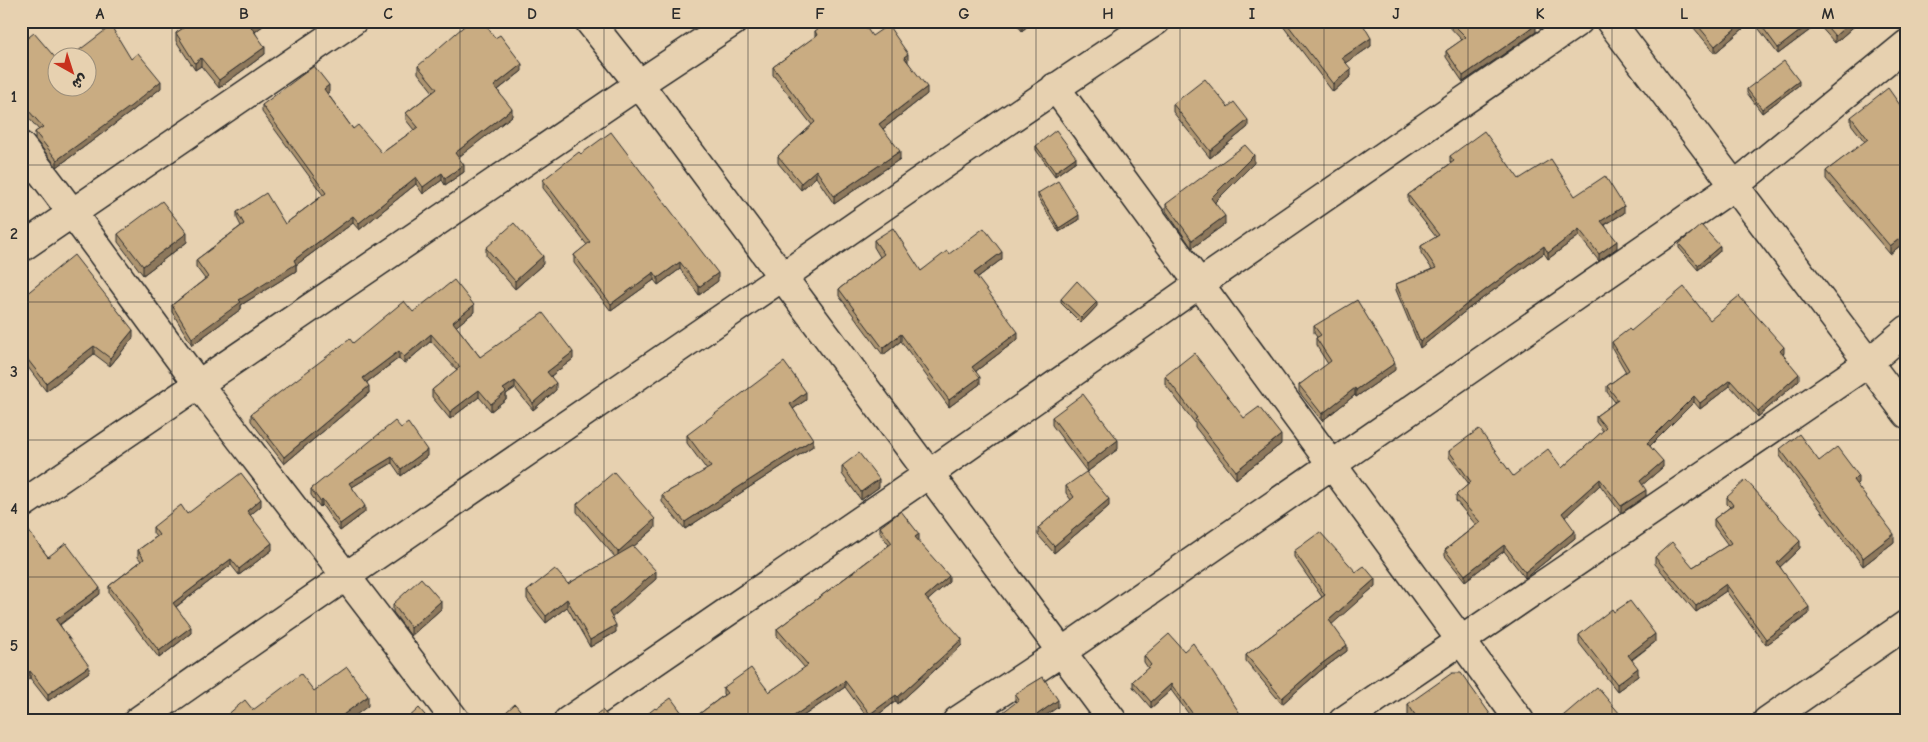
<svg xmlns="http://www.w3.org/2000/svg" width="1928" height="742" font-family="'Comic Neue','Playpen Sans Arabic',sans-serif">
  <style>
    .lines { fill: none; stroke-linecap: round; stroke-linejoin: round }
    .street-casing { stroke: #2b2b2b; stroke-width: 31 }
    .street { stroke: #e7d1b0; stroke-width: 28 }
    .wall { fill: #ad9470; stroke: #2b2b2b }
    .shaded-wall { fill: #8d785b; stroke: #2b2b2b }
    .building { fill: #c9ac82; stroke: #2b2b2b }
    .grid { fill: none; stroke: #2b2b2b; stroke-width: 1; stroke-opacity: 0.55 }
    .neatline { fill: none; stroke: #2b2b2b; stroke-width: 2 }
    .grid-label { font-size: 16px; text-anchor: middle; font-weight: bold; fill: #2b2b2b }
  </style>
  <rect width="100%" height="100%" fill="#e7d1b0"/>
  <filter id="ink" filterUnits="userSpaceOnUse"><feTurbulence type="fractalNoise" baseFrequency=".02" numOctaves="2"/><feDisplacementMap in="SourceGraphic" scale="10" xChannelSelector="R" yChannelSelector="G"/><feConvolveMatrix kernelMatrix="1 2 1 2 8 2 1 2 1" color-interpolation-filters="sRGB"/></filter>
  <g filter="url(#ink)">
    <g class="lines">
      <g class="street-casing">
        <path id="street" d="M 589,21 L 639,84 L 1113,721
          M 1610,21 L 1907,414
          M 1055,87 L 1520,721
          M 21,146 C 83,224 139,306 199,385 C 285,497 371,608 456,721
          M 21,248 L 353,21
          M 21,505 L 639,84 L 734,21
          M 138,721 C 351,571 567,425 782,277 C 906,191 1029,104 1156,21
          M 568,721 L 930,473 L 1199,284 L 1579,21
          M 957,721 L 1063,651 L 1734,186 L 1907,44
          M 1343,721 L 1868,363 L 1907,330
          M 1767,721 L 1907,624"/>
      </g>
      <use href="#street" class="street"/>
    </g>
    <path class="wall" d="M 193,21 L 269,21 L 255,32 L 265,54 L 219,88 L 201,66 L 195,70 L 176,41 L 176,33 Z
      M 1014,21 L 1033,21 L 1022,31 Z
      M 1279,21 L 1361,21 L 1371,46 L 1346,63 L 1351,76 L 1333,92 Z
      M 1444,21 L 1533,21 L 1536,32 L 1463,82 L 1446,57 L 1446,51 L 1462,40 Z
      M 1688,21 L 1752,21 L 1715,53 Z
      M 1753,21 L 1860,21 L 1835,43 L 1818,24 L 1778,54 Z
      M 815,31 L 872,36 L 908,62 L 927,94 L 883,129 L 900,159 L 834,204 L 816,177 L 801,190 L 778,163 L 778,156 L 812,125 L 773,75 L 773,67 L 815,37 Z
      M 21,43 L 58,88 L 131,59 L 161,88 L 131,112 L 57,167 L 35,139 L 35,132 L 39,130 L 21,109 Z
      M 418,66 L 522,71 L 498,90 L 512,116 L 458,157 L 464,172 L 445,185 L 442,180 L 423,194 L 416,184 L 359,230 L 353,223 L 296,265 L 296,271 L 241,305 L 241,309 L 192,345 L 172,312 L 172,305 L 205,279 L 196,267 L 196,260 L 241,226 L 237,218 L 237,212 L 285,224 L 323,195 L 262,112 L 262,105 L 329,92 L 327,93 L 353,129 L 382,153 L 414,130 L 406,120 L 406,113 L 433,92 L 418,73 Z
      M 1799,85 L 1762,113 L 1747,93 L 1747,89 Z
      M 1907,102 L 1907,240 L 1890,254 L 1826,179 L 1826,171 L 1865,142 L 1851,124 L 1851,117 L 1900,105 Z
      M 1173,104 L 1228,107 L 1248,127 L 1210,158 L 1173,112 Z
      M 1036,146 L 1076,161 L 1055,176 L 1036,150 Z
      M 581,154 L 718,281 L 699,295 L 680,269 L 658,285 L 654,280 L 611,311 L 574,263 L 574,255 L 587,245 L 543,188 L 543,180 Z
      M 1450,156 L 1519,179 L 1575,196 L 1624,213 L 1605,225 L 1617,248 L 1599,261 L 1579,236 L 1548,259 L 1544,253 L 1468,309 L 1420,348 L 1396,290 L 1396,284 L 1432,269 L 1421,253 L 1421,246 L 1436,237 L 1408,201 L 1408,195 L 1451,163 L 1450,162 Z
      M 1254,163 L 1215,202 L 1225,224 L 1192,248 L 1166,211 L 1166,204 Z
      M 1038,193 L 1079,220 L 1059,232 L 1038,198 Z
      M 118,234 L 187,242 L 143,275 L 118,242 Z
      M 874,240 L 921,271 L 949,254 L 1002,259 L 977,278 L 1018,339 L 976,371 L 980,384 L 949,407 L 901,341 L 883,355 L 839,296 L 839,289 L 880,257 L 874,247 Z
      M 1679,244 L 1720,251 L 1698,270 L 1679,248 Z
      M 486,248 L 543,264 L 515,289 L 486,256 Z
      M 21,290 L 25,295 L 133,338 L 110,366 L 94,354 L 46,391 L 21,358 Z
      M 1061,299 L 1097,306 L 1081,323 L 1061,303 Z
      M 413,312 L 474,312 L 456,326 L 480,357 L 573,359 L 551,376 L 556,390 L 533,410 L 515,388 L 506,394 L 506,399 L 491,411 L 479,397 L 450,419 L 432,397 L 432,390 L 457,370 L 431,341 L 404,364 L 399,358 L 367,382 L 369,393 L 284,464 L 251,421 L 251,414 L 353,343 Z
      M 1710,320 L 1784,353 L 1783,355 L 1799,380 L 1758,417 L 1730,386 L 1700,409 L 1694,402 L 1650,446 L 1663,467 L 1642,485 L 1646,496 L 1621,513 L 1600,485 L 1565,517 L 1575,538 L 1525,578 L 1504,551 L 1465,581 L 1445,556 L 1445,550 L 1476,525 L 1456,501 L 1456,495 L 1469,484 L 1449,457 L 1449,451 L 1513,476 L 1562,468 L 1603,431 L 1596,422 L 1596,416 L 1615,402 L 1607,392 L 1607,386 L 1626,372 L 1612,348 L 1612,342 L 1631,331 Z
      M 1314,326 L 1395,370 L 1356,397 L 1355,395 L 1322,421 L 1299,392 L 1299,385 L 1328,364 L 1316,345 L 1316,338 L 1317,337 L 1314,333 Z
      M 1165,376 L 1281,444 L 1236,479 L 1195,427 L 1195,423 L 1165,384 Z
      M 806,400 L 793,409 L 813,446 L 685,529 L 662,502 L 662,495 L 707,470 L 687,443 L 687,435 Z
      M 1052,417 L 1118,449 L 1087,472 L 1052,425 Z
      M 401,428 L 427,456 L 401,476 L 392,463 L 352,487 L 365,512 L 340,531 L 322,505 L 320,507 L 311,495 L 311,489 Z
      M 1780,449 L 1819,461 L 1858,483 L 1856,484 L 1894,542 L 1863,566 L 1780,456 Z
      M 842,466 L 879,487 L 861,500 L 842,474 Z
      M 1066,486 L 1109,506 L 1054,553 L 1038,535 L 1038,528 L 1071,500 L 1066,493 Z
      M 1727,497 L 1800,548 L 1780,567 L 1809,614 L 1766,645 L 1726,591 L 1696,612 L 1655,564 L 1655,557 L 1693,567 L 1728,545 L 1714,526 L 1714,519 L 1730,507 L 1727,504 Z
      M 577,504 L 655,528 L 633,547 L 656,579 L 611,617 L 616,632 L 590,647 L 567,607 L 546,623 L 527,599 L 527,591 L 568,584 L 615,557 L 577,512 Z
      M 261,506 L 250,515 L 272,550 L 239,575 L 231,565 L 176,607 L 191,633 L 159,658 L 109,593 L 109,586 L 141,561 L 138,557 L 138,550 L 156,537 L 153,533 L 153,527 L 187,514 Z
      M 21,521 L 48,557 L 100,594 L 60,625 L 89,672 L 48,701 L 30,678 L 24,637 L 21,632 Z
      M 880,527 L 919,541 L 918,541 L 949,582 L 928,600 L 962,645 L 898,704 L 896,701 L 870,721 L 845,687 L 796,721 L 690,721 L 724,695 L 723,694 L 723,688 L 769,692 L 805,668 L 777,636 L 777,629 L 889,545 L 880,533 Z
      M 1294,551 L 1356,572 L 1375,586 L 1331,624 L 1347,651 L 1320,671 L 1282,704 L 1246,661 L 1246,655 L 1322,597 L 1294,557 Z
      M 393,604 L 441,609 L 411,636 L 393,612 Z
      M 1614,612 L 1655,642 L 1632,660 L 1638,676 L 1617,691 L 1579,643 L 1579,635 Z
      M 1144,656 L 1245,721 L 1194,721 L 1171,690 L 1151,708 L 1133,687 L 1133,681 L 1148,668 L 1144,662 Z
      M 1015,694 L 1058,707 L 1016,702 L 1015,701 Z
      M 1408,704 L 1495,721 L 1411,721 L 1408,716 Z"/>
    <path class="shaded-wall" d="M 259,21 L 269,21 L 251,35 L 251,27 Z
      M 1025,21 L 1033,21 L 1022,31 L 1022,24 Z
      M 1744,21 L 1752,21 L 1715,53 L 1715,46 Z
      M 1813,21 L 1818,21 L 1818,24 L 1778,54 L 1778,48 Z
      M 1852,21 L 1860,21 L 1835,43 L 1835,36 Z
      M 1536,25 L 1536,32 L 1463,82 L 1463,76 Z
      M 1371,38 L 1371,46 L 1342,66 L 1342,58 Z
      M 265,47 L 265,54 L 219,88 L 219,80 Z
      M 908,54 L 908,62 L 904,57 Z
      M 201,58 L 201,66 L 195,70 L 195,63 Z
      M 522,64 L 522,71 L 494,93 L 494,86 Z
      M 1351,69 L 1351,76 L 1333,92 L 1333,84 Z
      M 161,81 L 161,88 L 131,112 L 57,167 L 57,160 Z
      M 1799,81 L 1799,85 L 1762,113 L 1762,109 Z
      M 329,85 L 329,92 L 324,96 L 324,89 Z
      M 927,87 L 927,94 L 879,132 L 879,124 Z
      M 512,109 L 512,116 L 455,160 L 455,153 Z
      M 1248,120 L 1248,127 L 1210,158 L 1210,151 Z
      M 900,151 L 900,159 L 834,204 L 834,196 Z
      M 1254,155 L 1254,163 L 1211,206 L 1211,198 Z
      M 1076,157 L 1076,161 L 1055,176 L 1055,172 Z
      M 464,165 L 464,172 L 445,185 L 445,178 Z
      M 816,170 L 816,177 L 801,190 L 801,183 Z
      M 442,173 L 442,180 L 423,194 L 423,187 Z
      M 416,177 L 416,184 L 359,230 L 359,223 Z
      M 1624,206 L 1624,213 L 1601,227 L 1601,221 Z
      M 1079,215 L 1079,220 L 1059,232 L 1059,228 Z
      M 353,216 L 353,223 L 296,265 L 296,271 L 241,305 L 241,309 L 192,345 L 192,338 L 239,300 L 294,260 Z
      M 1225,216 L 1225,224 L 1192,248 L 1192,240 Z
      M 1579,229 L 1579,236 L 1548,259 L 1548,253 Z
      M 187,233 L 187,242 L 143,275 L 143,266 Z
      M 1907,233 L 1907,240 L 1890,254 L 1890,246 Z
      M 1617,241 L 1617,248 L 1599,261 L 1599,254 Z
      M 1544,246 L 1544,253 L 1468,309 L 1420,348 L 1420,342 L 1468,303 Z
      M 1720,246 L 1720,251 L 1698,270 L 1698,265 Z
      M 1002,252 L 1002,259 L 974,280 L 974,273 Z
      M 543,256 L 543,264 L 515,289 L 515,281 Z
      M 680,262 L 680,269 L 658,285 L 658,278 Z
      M 654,272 L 654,280 L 611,311 L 611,304 Z
      M 718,273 L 718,281 L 699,295 L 699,287 Z
      M 1097,302 L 1097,306 L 1081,323 L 1081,318 Z
      M 474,305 L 474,312 L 453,329 L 453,322 Z
      M 133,330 L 133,338 L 110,366 L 110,358 Z
      M 1018,332 L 1018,339 L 972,374 L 972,367 Z
      M 431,334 L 431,341 L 404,364 L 404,357 Z
      M 901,334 L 901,341 L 883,355 L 883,348 Z
      M 94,346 L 94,354 L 46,391 L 46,383 Z
      M 1784,347 L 1784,353 L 1780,357 L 1780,351 Z
      M 399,351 L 399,358 L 363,385 L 363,378 Z
      M 573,352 L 573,359 L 547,379 L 547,372 Z
      M 1395,363 L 1395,370 L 1356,397 L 1356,390 Z
      M 1799,374 L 1799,380 L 1758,417 L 1758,411 Z
      M 980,377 L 980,384 L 949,407 L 949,400 Z
      M 1730,380 L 1730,386 L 1700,409 L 1700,403 Z
      M 515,381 L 515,388 L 506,394 L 506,399 L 491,411 L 491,404 L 503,389 Z
      M 556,383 L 556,390 L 533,410 L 533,403 Z
      M 369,386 L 369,393 L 284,464 L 284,457 Z
      M 1355,388 L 1355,395 L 1322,421 L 1322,414 Z
      M 479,390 L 479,397 L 450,419 L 450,412 Z
      M 806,392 L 806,400 L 790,411 L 790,404 Z
      M 1694,396 L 1694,402 L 1647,449 L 1647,443 Z
      M 1281,435 L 1281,444 L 1236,479 L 1236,471 Z
      M 813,439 L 813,446 L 685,529 L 685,522 Z
      M 1118,440 L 1118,449 L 1087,472 L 1087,464 Z
      M 427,450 L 427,456 L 401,476 L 401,469 Z
      M 392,457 L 392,463 L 349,489 L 349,483 Z
      M 1663,461 L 1663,467 L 1640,487 L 1640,481 Z
      M 1858,475 L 1858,483 L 1853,487 L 1853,480 Z
      M 879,479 L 879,487 L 861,500 L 861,492 Z
      M 1600,479 L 1600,485 L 1562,520 L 1562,513 Z
      M 1646,490 L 1646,496 L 1621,513 L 1621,506 Z
      M 261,499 L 261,506 L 247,518 L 247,511 Z
      M 322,499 L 322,505 L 320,507 L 320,501 Z
      M 1109,499 L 1109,506 L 1054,553 L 1054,546 Z
      M 365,506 L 365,512 L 340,531 L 340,524 Z
      M 655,519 L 655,528 L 618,560 L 618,552 Z
      M 1575,531 L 1575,538 L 1525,578 L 1525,572 Z
      M 919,534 L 919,541 L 915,544 L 915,537 Z
      M 1894,534 L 1894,542 L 1863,566 L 1863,558 Z
      M 1800,541 L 1800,548 L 1777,570 L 1777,563 Z
      M 272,543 L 272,550 L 239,575 L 239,569 Z
      M 1504,545 L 1504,551 L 1465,581 L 1465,575 Z
      M 231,559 L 231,565 L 173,609 L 173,603 Z
      M 656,571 L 656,579 L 609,620 L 609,612 Z
      M 949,576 L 949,582 L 925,603 L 925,597 Z
      M 1375,579 L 1375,586 L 1329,627 L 1329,620 Z
      M 1726,584 L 1726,591 L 1696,612 L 1696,606 Z
      M 100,588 L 100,594 L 56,627 L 56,620 Z
      M 567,599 L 567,607 L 546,623 L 546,616 Z
      M 441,601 L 441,609 L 411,636 L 411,628 Z
      M 1809,607 L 1809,614 L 1766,645 L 1766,639 Z
      M 616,625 L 616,632 L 590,647 L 590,640 Z
      M 191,627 L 191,633 L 159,658 L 159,651 Z
      M 1655,634 L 1655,642 L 1628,662 L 1628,655 Z
      M 962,639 L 962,645 L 898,704 L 898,697 Z
      M 1347,645 L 1347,651 L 1320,671 L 1282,704 L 1282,698 L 1320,665 Z
      M 89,666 L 89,672 L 48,701 L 48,694 Z
      M 1638,668 L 1638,676 L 1617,691 L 1617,684 Z
      M 30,671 L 30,678 L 21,685 L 21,679 Z
      M 845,681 L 845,687 L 796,721 L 791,721 L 791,718 Z
      M 1171,684 L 1171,690 L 1151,708 L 1151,702 Z
      M 896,695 L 896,701 L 870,721 L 870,714 Z
      M 368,696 L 368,706 L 348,721 L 335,721 Z
      M 1058,700 L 1058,707 L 1038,721 L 1028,721 Z"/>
    <path class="building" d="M 193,21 L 259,21 L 251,27 L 265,47 L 219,80 L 201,58 L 195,63 L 176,33 Z
      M 470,21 L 483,21 L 495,38 L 500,35 L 522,64 L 494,86 L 512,109 L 455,153 L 464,165 L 445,178 L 442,173 L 423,187 L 416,177 L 359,223 L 353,216 L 294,260 L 296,264 L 239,300 L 241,302 L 192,338 L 172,305 L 208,277 L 196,260 L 244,224 L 237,212 L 266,193 L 285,224 L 326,193 L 262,105 L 314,66 L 329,85 L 324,89 L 353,129 L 358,125 L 382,153 L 418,127 L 406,113 L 437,89 L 418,66 Z
      M 829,21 L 862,21 L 872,36 L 888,25 L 908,54 L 904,57 L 927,87 L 879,124 L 900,151 L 834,196 L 816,170 L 801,183 L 778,156 L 815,122 L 773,67 L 817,35 L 815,31 Z
      M 1285,21 L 1361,21 L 1371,38 L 1342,58 L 1351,69 L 1333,84 Z
      M 1450,21 L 1533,21 L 1536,25 L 1463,76 L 1446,51 L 1466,37 Z
      M 1694,21 L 1744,21 L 1715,46 Z
      M 1758,21 L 1813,21 L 1778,48 Z
      M 1822,21 L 1852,21 L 1835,36 Z
      M 111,26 L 131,59 L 138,53 L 161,81 L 131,106 L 57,160 L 35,132 L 43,127 L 21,102 L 21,43 L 34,33 L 58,61 L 58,88 L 88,88 L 88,58 L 69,58 Z
      M 1784,61 L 1799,81 L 1762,109 L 1747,89 Z
      M 1205,79 L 1228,107 L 1234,102 L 1248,120 L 1210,151 L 1173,104 Z
      M 1888,88 L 1900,105 L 1907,102 L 1907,233 L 1890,246 L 1826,171 L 1868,139 L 1851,117 Z
      M 1056,130 L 1076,157 L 1055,172 L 1036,146 Z
      M 1484,131 L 1519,179 L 1551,159 L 1575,196 L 1605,176 L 1624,206 L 1601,221 L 1617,241 L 1599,254 L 1579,229 L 1548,253 L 1544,246 L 1468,303 L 1420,342 L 1396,284 L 1436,268 L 1421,246 L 1439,235 L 1408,195 L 1454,161 L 1450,156 Z
      M 611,132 L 718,273 L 699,287 L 680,262 L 658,278 L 654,272 L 611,304 L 574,255 L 590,242 L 543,180 L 579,152 L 581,154 Z
      M 1245,145 L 1254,155 L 1211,198 L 1225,216 L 1192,240 L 1166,204 Z
      M 1058,181 L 1079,215 L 1059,228 L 1038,193 Z
      M 162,201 L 187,233 L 143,266 L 118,234 Z
      M 514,223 L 543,256 L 515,281 L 486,248 Z
      M 1701,225 L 1720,246 L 1698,265 L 1679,244 Z
      M 893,228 L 921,271 L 947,251 L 949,254 L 984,228 L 1002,252 L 974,273 L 1018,332 L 972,367 L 980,377 L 949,400 L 901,334 L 883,348 L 839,289 L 884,254 L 874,240 Z
      M 74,255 L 133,330 L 110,358 L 94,346 L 46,383 L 21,351 L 21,290 L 25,295 Z
      M 454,280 L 474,305 L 453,322 L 480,357 L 543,313 L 573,352 L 547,372 L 556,383 L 533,403 L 515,381 L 503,389 L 506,392 L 491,404 L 479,390 L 450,412 L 432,390 L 460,367 L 431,334 L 404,357 L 399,351 L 363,378 L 369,386 L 284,457 L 251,414 L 350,339 L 353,343 L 404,301 L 413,312 Z
      M 1077,281 L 1097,302 L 1081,318 L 1061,299 Z
      M 1684,287 L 1710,320 L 1739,296 L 1784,347 L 1780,351 L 1799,374 L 1758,411 L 1730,380 L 1700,403 L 1694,396 L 1647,443 L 1663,461 L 1640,481 L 1646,490 L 1621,506 L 1600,479 L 1562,513 L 1575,531 L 1525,572 L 1504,545 L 1465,575 L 1445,550 L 1480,522 L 1456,495 L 1471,482 L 1449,451 L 1479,429 L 1513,476 L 1548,449 L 1562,468 L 1606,428 L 1596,416 L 1618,400 L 1607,386 L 1629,370 L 1612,342 L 1629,329 L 1631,331 Z
      M 1357,300 L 1395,363 L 1356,390 L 1355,388 L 1322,414 L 1299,385 L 1331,361 L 1316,338 L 1321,335 L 1314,326 Z
      M 1194,353 L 1244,418 L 1259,407 L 1281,435 L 1236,471 L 1195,419 L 1197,418 L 1165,376 Z
      M 784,362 L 806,392 L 790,404 L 813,439 L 685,522 L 662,495 L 711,467 L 687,435 Z
      M 1083,394 L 1118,440 L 1087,464 L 1052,417 Z
      M 395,421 L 401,428 L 408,423 L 427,450 L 401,469 L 392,457 L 349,483 L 365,506 L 340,524 L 322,499 L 320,501 L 311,489 Z
      M 1799,434 L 1819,461 L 1837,447 L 1858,475 L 1853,480 L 1894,534 L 1863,558 L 1780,449 Z
      M 859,453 L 879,479 L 861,492 L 842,466 Z
      M 614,472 L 655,519 L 618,552 L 577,504 Z
      M 1086,472 L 1109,499 L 1054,546 L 1038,528 L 1074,497 L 1066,486 Z
      M 241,473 L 261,499 L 247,511 L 272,543 L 239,569 L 231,559 L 173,603 L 191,627 L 159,651 L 109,586 L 144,559 L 138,550 L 159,535 L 153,527 L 181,505 L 187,514 Z
      M 1746,480 L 1800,541 L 1777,563 L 1809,607 L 1766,639 L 1726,584 L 1696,606 L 1655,557 L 1672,542 L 1693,567 L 1731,543 L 1714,519 L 1733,505 L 1727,497 Z
      M 901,511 L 919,534 L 915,537 L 949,576 L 925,597 L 962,639 L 898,697 L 896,695 L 870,714 L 845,681 L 791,718 L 792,721 L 690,721 L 727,693 L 723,688 L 751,668 L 769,692 L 808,665 L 777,629 L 892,543 L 880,527 Z
      M 21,521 L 48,557 L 66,543 L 100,588 L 56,620 L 89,666 L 48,694 L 30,671 L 21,679 L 21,639 L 27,634 L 21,625 Z
      M 1320,532 L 1356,572 L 1364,566 L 1375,579 L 1329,620 L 1347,645 L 1320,665 L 1282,698 L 1246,655 L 1325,595 L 1294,551 Z
      M 633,546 L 656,571 L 609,612 L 616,625 L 590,640 L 567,599 L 546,616 L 527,591 L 555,569 L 568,584 Z
      M 421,578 L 441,601 L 411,628 L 393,604 Z
      M 1630,601 L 1655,634 L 1628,655 L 1638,668 L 1617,684 L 1579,635 L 1612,609 L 1614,612 Z
      M 1169,634 L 1184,651 L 1193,643 L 1245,721 L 1198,721 L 1171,684 L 1151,702 L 1133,681 L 1151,665 L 1144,656 Z
      M 347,667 L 368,696 L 335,721 L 220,721 L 245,700 L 253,710 L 301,674 L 314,691 Z
      M 1452,673 L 1461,673 L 1495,721 L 1419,721 L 1408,704 Z
      M 1043,677 L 1058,700 L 1028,721 L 991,721 L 1019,700 L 1015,694 Z
      M 1597,687 L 1626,721 L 1557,721 Z
      M 671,698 L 688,721 L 639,721 L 655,708 L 656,709 Z
      M 515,704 L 529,721 L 496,721 Z
      M 419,708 L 430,721 L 405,721 Z
      M 602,710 L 612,721 L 588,721 Z
      M 1907,711 L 1907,721 L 1895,721 Z"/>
  </g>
  <path class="grid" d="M 172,21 L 172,721M 316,21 L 316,721M 460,21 L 460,721M 604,21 L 604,721M 748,21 L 748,721M 892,21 L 892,721M 1036,21 L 1036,721M 1180,21 L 1180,721M 1324,21 L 1324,721M 1468,21 L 1468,721M 1612,21 L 1612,721M 1756,21 L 1756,721M 21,165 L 1907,165M 21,302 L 1907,302M 21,440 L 1907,440M 21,577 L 1907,577"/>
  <rect width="1928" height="742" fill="none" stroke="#e7d1b0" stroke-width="55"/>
  <g transform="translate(72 72) rotate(141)"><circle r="24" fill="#e7d1b0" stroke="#9c8f7b"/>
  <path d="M0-4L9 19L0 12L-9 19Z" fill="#c8321e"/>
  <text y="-8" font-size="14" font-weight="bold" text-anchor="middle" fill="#2b2b2b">ش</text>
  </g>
  <rect x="28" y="28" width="1872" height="686" class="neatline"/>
  <g class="grid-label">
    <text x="100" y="19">A</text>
    <text x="244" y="19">B</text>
    <text x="388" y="19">C</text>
    <text x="532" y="19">D</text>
    <text x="676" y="19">E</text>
    <text x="820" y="19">F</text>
    <text x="964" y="19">G</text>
    <text x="1108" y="19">H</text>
    <text x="1252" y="19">I</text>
    <text x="1396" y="19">J</text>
    <text x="1540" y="19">K</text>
    <text x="1684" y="19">L</text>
    <text x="1828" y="19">M</text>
    <text x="14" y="102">1</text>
    <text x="14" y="239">2</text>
    <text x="14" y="377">3</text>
    <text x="14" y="514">4</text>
    <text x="14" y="651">5</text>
  </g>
</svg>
